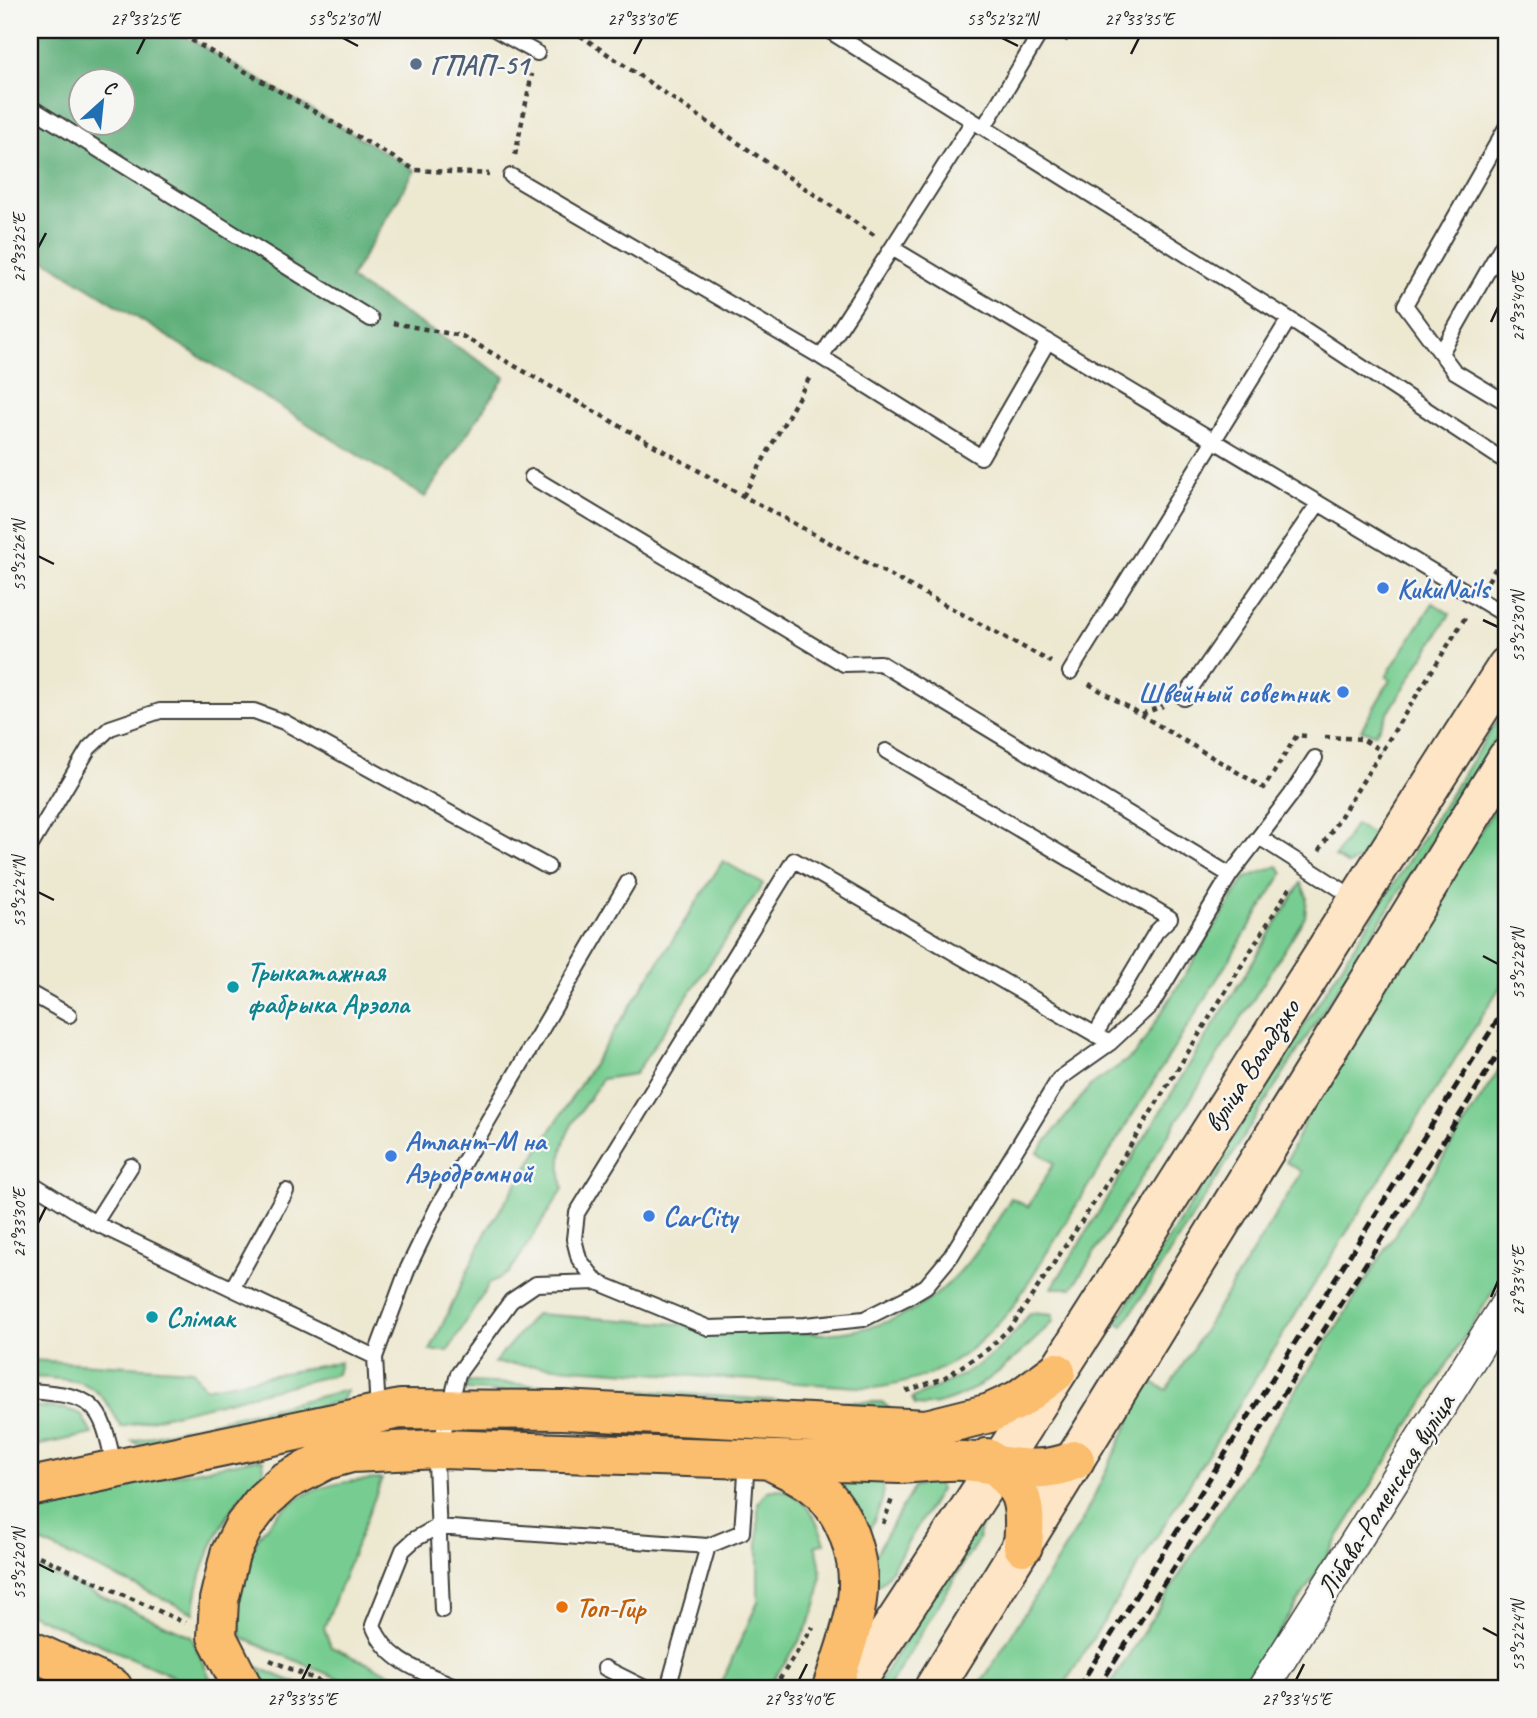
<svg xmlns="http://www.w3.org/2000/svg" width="1537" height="1718" font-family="Caveat,sans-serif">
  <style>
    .green { fill: #77cd91; stroke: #4a7456; stroke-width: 2 }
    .forest { fill: #61b07b; stroke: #3e664c; stroke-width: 2; fill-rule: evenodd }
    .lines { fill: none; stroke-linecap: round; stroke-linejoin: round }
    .lane-casing { stroke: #3b3b37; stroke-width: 18 }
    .street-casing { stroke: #3b3b37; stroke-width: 33 }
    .secondary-casing { stroke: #3b3b37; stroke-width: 42 }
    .primary-casing { stroke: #3b3b37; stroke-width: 42 }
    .path { stroke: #3b3b37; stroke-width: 4.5; stroke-dasharray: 5 5; stroke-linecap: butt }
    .lane { stroke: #fff; stroke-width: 14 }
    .street { stroke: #fff; stroke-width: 30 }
    .secondary { stroke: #fde5c5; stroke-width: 38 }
    .primary { stroke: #fbbd6e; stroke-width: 38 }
    .rail { stroke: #1c1c1c; stroke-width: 5; stroke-dasharray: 10 5; stroke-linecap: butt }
    .ticks { fill: none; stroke: #1c1c1c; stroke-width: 2.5 }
    .service-dot { fill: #5c6f8a; stroke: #f6f6f2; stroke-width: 2.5 }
    .shop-dot { fill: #3f7fe0; stroke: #f6f6f2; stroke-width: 2.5 }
    .culture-dot { fill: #0f9aa8; stroke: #f6f6f2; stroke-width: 2.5 }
    .food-dot { fill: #e8710a; stroke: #f6f6f2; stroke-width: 2.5 }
    .labels { text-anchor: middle; stroke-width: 5; stroke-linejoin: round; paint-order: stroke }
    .service-label { font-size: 28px; font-weight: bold; fill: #4e5e75; stroke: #f6f6f2; text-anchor: start }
    .shop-label { font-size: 28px; font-weight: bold; fill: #366cbe; stroke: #f6f6f2; text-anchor: start }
    .culture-label { font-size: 28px; font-weight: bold; fill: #0d838f; stroke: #f6f6f2; text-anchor: start }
    .street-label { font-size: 28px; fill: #1c1c1c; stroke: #f6f6f2 }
    .food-label { font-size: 28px; font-weight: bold; fill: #c56008; stroke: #f6f6f2; text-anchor: start }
    .neatline { fill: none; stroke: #1c1c1c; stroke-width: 2.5 }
    .ticks-label { font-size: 18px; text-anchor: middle; fill: #1c1c1c }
  </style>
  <rect width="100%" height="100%" fill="#f6f6f2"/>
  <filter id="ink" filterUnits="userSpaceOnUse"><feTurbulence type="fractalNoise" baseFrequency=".0143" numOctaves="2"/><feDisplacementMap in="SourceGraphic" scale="14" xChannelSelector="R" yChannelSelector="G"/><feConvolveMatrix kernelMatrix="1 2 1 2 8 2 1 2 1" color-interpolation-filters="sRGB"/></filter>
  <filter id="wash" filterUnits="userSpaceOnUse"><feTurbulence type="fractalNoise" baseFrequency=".00686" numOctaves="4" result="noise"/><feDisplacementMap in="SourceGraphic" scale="28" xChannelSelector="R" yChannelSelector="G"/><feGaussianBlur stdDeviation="1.57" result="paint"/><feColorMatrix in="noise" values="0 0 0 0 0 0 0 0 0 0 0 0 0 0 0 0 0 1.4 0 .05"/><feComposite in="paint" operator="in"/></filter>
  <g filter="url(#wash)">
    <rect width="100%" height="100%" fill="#ede8d0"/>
    <path class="green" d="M 1433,603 L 1450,614 L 1375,734 L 1361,730 L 1390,680 L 1386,676 Z
      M 1507,705 L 1507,722 L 1123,1326 L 1116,1322 Z
      M 1507,789 L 1507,976 L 1062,1688 L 978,1688 L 1083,1519 L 1149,1381 L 1167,1390 L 1302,1172 L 1286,1162 L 1326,1075 Z
      M 1355,824 L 1380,838 L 1362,859 L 1348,865 L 1335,857 Z
      M 723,861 L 763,884 L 635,1074 L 602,1079 C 576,1120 553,1138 563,1189 L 510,1272 L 490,1283 L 448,1351 L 430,1351 L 486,1232 Z
      M 1278,866 L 1283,873 L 1013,1307 C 972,1355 938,1380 874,1388 L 494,1363 L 536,1314 L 824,1334 C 923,1328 964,1278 1011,1198 L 1028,1207 L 1054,1163 L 1038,1152 L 1090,1086 L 1133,1056 L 1142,1044 L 1245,878 Z
      M 1301,883 L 1307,897 L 1305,917 L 1072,1288 L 1052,1288 Z
      M 1507,1057 L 1507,1269 L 1244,1688 L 1108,1688 Z
      M 1030,1313 L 1053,1315 L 1053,1321 C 1023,1353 963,1411 915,1405 L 912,1398 C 963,1377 997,1360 1030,1313 Z
      M 30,1360 L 192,1370 L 205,1388 L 340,1362 L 337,1374 L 121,1427 C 96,1378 82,1380 30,1377 Z
      M 467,1382 L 605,1388 L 798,1402 L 882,1402 L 891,1410 L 466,1390 Z
      M 347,1390 L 341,1401 L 147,1449 L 132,1441 Z
      M 30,1406 L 66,1409 L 81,1414 L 92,1434 L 30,1447 Z
      M 256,1459 L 263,1460 L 264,1471 C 258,1482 245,1489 238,1500 C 215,1534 197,1571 194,1613 L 30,1537 L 30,1503 Z
      M 382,1479 L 324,1628 L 331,1647 L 422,1688 L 361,1688 L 242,1638 C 228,1589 248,1535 290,1504 C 316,1484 351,1480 382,1479 Z
      M 845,1479 L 882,1480 C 887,1500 876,1515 868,1533 L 837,1486 Z
      M 928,1481 L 938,1484 L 940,1490 L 884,1581 L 875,1587 L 868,1567 L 914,1487 Z
      M 779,1489 C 805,1495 817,1519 825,1543 L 815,1546 C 836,1598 796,1647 767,1688 L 719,1688 L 758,1602 L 758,1503 L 767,1491 Z
      M 983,1512 L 978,1540 L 888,1688 L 876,1688 Z
      M 30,1565 L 191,1636 L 211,1680 L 204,1688 L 196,1686 L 30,1614 Z
      M 257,1667 L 307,1688 L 269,1688 Z"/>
    <path class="forest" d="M 30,30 L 174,30 L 415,170 L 350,279 L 505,377 L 425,497 L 30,251 ZM 80,80 L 122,80 L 122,122 L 80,122 Z"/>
  </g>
  <g filter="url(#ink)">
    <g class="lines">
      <g class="lane-casing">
        <path id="lane" d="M 496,30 L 537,53
          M 828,30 L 1289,319 L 1500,458
          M 30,107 L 371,319
          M 1507,126 L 1405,305 L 1454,371 L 1507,403
          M 984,127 L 1042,30
          M 511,176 L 821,357 L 892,248 L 1507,616
          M 892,248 L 973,121
          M 1441,353 L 1507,237
          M 821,357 L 981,457 L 1048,341
          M 532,477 L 844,664 L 880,663 L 1230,875
          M 1070,672 L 1289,319
          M 1184,698 L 1318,504
          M 886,751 L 1170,918 L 1156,932 L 1095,1035
          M 1259,837 L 1356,899
          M 30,847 L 89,748 L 110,728 L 160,711 L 254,711 L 284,722 L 548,867
          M 30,993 L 69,1015
          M 1110,1043 L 794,860 L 577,1213 L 574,1239 L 579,1259 L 597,1282 L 709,1328 L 805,1325 L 864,1319 L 906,1298 L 926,1286 L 951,1256 L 1059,1079 L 1110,1043 L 1152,1004 L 1230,875 L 1291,795 L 1315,758
          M 30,1182 L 95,1223 L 375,1357
          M 95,1223 L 131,1166
          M 233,1287 L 286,1191
          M 30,1391 C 95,1396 101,1402 114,1466
          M 378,1413 L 375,1357 L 408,1268 L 438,1206 L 628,882
          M 442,1610 L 436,1463 L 458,1374 L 511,1301 L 536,1284 L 597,1282
          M 605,1668 L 645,1688
          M 459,1688 C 424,1672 387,1663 373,1625 L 403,1550 L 415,1539 L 437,1527 L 708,1546 L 742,1532 L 747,1460
          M 668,1688 L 708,1546"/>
      </g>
      <g class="street-casing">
        <path id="street" d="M 1263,1688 L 1507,1302"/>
      </g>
      <g class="secondary-casing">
        <path id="secondary" d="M 852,1688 C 1075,1351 1288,1007 1507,666
          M 934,1688 L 1507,758"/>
      </g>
      <g class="primary-casing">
        <path id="primary" d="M 987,1458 C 1023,1487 1027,1500 1023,1546
          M 771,1461 C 788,1470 807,1477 821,1491 C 848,1517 862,1563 857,1600 C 853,1630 841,1660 832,1688
          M 30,1487 L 400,1409 L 563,1410 L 926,1429 L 990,1413 L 1018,1400 L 1056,1372
          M 30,1650 L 113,1688
          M 243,1688 L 217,1637 L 219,1600 L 230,1554 L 244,1526 L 264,1500 L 284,1482 L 326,1460 L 351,1453 L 440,1449 L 899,1464 C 920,1463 942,1460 964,1461 C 1003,1464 1037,1477 1075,1460"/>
      </g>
      <path class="path" d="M 174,30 L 415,170 L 489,174
        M 572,30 L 874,235
        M 1065,41 L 1072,30
        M 515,155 L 532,74
        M 393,323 L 462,336 L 743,496 L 1051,662
        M 743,496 L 811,375
        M 1488,581 L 1507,549
        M 1089,684 L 1264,788 L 1297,735 L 1306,736
        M 1142,714 L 1163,706
        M 1325,737 L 1362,739 L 1382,751
        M 1319,851 L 1465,618
        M 906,1391 L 944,1378 L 988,1349 L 1012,1326 L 1109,1180 L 1292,884
        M 883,1524 L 892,1499
        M 30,1552 L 185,1623
        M 270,1660 L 335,1688
        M 774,1688 L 813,1627"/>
      <use href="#lane" class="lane"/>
      <use href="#street" class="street"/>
      <use href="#secondary" class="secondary"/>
      <use href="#primary" class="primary"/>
      <path class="rail" d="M 1078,1688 L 1507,1005
        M 1098,1688 L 1507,1040"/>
    </g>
  </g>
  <path class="ticks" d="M 343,38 L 358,46M 1002,38 L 1018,46M 137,54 L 145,38M 634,54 L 642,38M 1131,54 L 1139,38M 38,248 L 46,233M 1491,322 L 1498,307M 38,556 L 54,564M 1483,620 L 1498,627M 38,892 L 54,900M 1483,956 L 1498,964M 38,1223 L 46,1207M 1491,1297 L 1498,1281M 38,1564 L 54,1572M 1483,1628 L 1498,1636M 302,1680 L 310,1664M 799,1680 L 807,1664M 1296,1680 L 1304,1664"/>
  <circle class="service-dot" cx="416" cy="64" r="7"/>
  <g class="shop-dot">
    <circle cx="1383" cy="588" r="7"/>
    <circle cx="1343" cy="692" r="7"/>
    <circle cx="391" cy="1156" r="7"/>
    <circle cx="649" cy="1216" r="7"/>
  </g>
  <g class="culture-dot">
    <circle cx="233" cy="987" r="7"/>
    <circle cx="152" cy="1317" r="7"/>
  </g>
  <circle class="food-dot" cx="562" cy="1607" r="7"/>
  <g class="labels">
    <g class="service-label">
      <text x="430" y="74">ГПАП-51</text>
    </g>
    <g class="shop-label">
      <text x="1397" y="598">KukuNails</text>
      <text x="1329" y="702" text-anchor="end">Швейный советник</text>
      <text x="405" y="1150">Атлант-М на<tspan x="405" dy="32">Аэродромной</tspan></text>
      <text x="663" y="1226">CarCity</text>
    </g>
    <g class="culture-label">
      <text x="247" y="981">Трыкатажная<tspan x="247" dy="32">фабрыка Арэола</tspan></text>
      <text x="166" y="1327">Слімак</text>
    </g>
    <g class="street-label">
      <text transform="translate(1251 1065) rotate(-57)" y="10">вуліца Валадзько</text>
      <text transform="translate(1385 1495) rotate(-58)" y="10">Лібава-Роменская вуліца</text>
    </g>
    <g class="food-label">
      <text x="576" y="1617">Топ-Гир</text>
    </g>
  </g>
  <rect width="1537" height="1718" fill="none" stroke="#f6f6f2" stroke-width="77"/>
  <g transform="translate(102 102) rotate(27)"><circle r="33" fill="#f6f6f2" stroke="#9f9f9c" stroke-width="2"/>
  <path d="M0-5L12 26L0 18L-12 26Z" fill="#1f6fb2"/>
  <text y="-10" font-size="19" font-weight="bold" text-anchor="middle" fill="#1c1c1c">С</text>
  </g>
  <rect x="38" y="38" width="1460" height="1642" class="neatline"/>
  <g class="ticks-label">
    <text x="145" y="25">27°33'25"E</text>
    <text x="343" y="25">53°52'30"N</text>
    <text x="642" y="25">27°33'30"E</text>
    <text x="1002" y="25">53°52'32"N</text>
    <text x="1139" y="25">27°33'35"E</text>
    <text transform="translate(19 248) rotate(-90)" y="6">27°33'25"E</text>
    <text transform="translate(1518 307) rotate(-90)" y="6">27°33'40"E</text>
    <text transform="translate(19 556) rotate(-90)" y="6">53°52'26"N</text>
    <text transform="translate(1518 627) rotate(-90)" y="6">53°52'30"N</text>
    <text transform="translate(19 892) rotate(-90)" y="6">53°52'24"N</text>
    <text transform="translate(1518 964) rotate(-90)" y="6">53°52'28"N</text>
    <text transform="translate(19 1223) rotate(-90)" y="6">27°33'30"E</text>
    <text transform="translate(1518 1281) rotate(-90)" y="6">27°33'45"E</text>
    <text transform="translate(19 1564) rotate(-90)" y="6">53°52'20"N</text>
    <text transform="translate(1518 1636) rotate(-90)" y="6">53°52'24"N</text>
    <text x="302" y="1705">27°33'35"E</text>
    <text x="799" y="1705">27°33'40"E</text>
    <text x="1296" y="1705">27°33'45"E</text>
  </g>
</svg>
